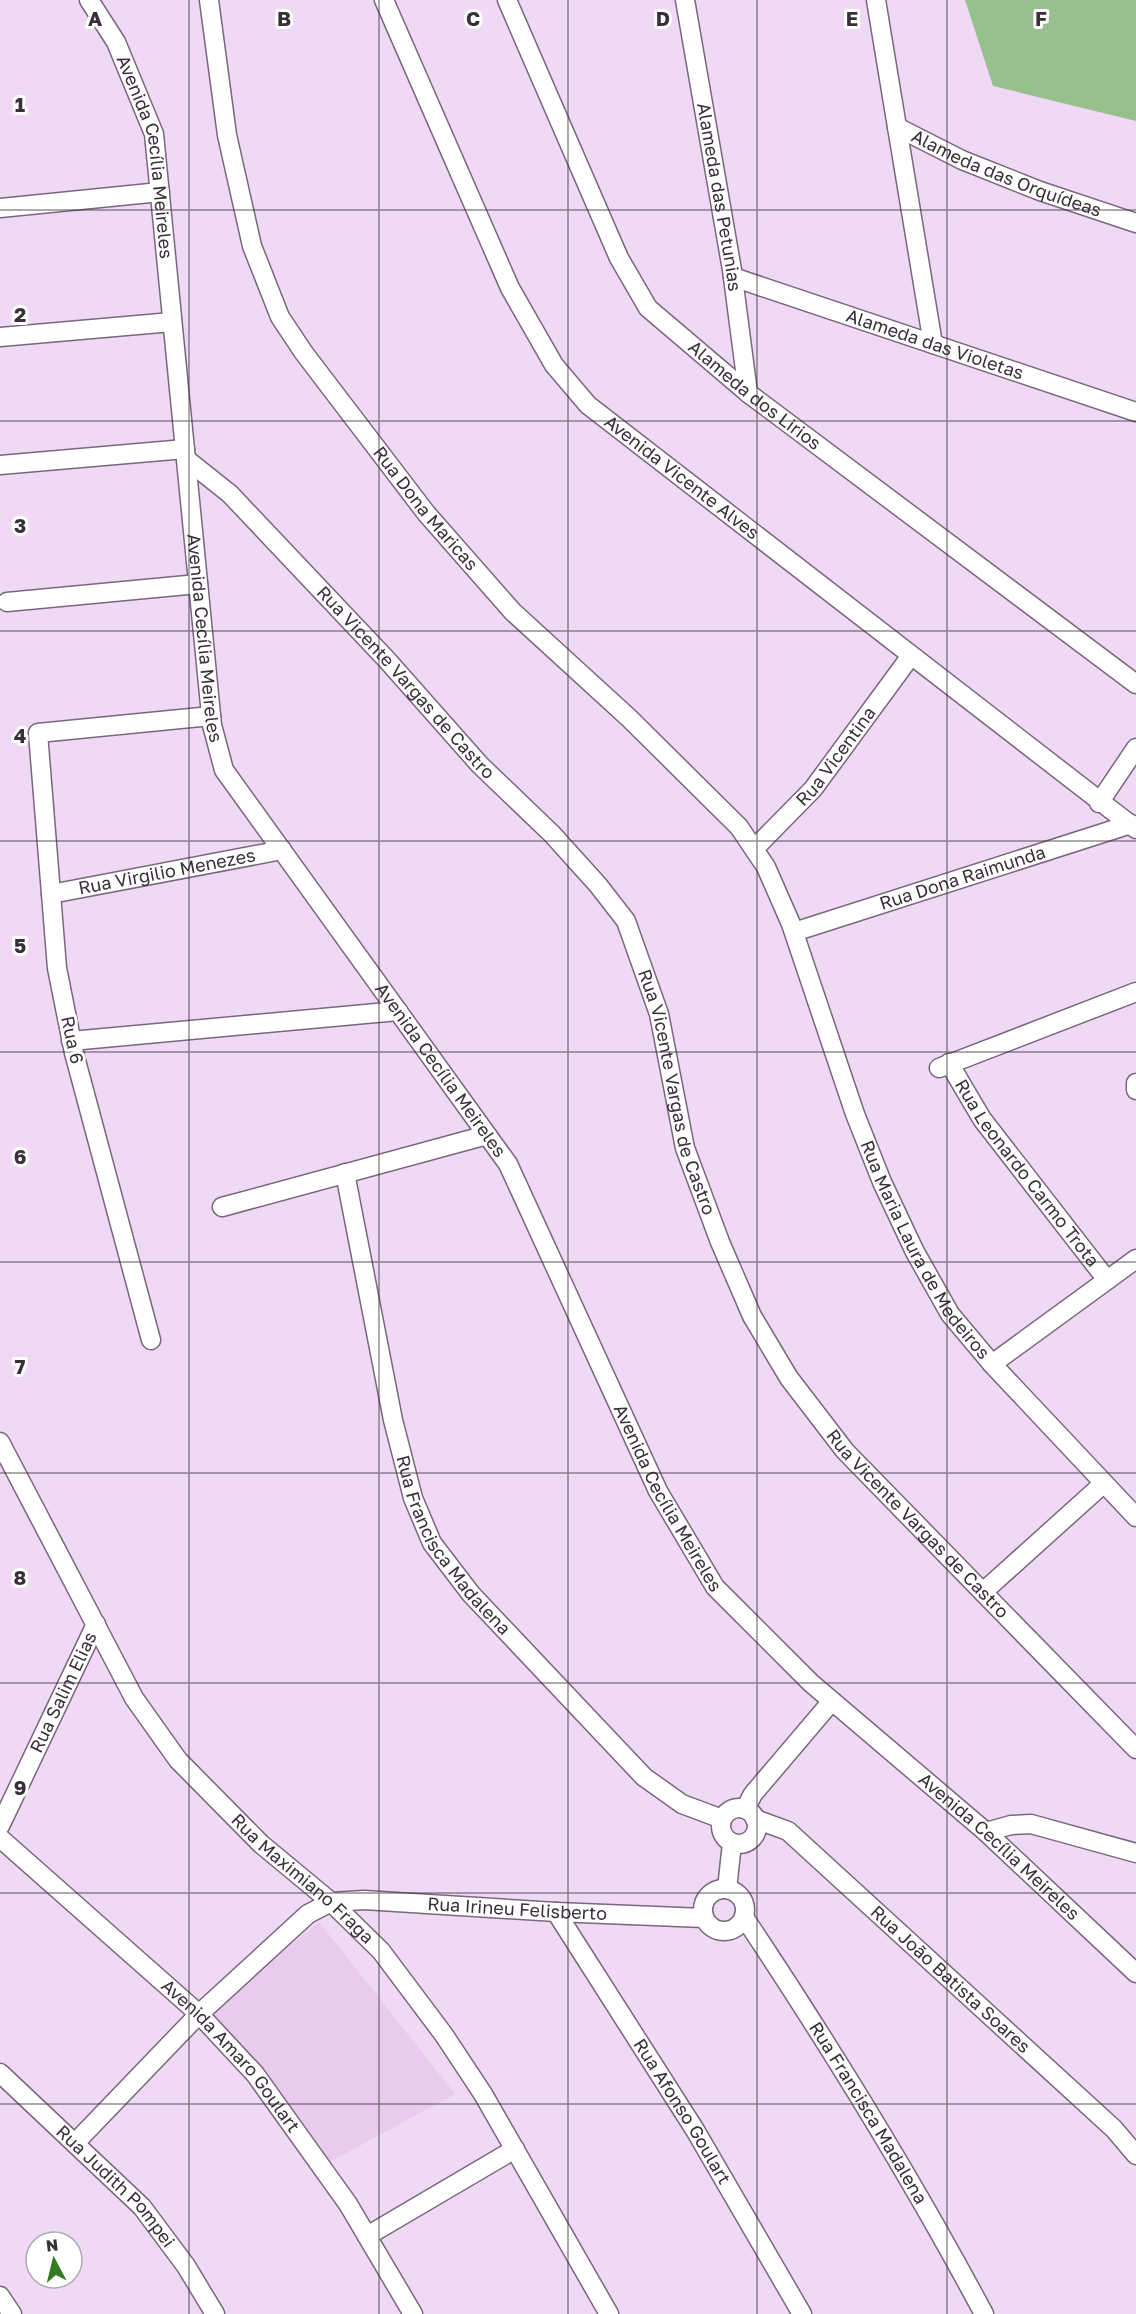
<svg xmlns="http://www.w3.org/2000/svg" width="1136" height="2314" font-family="'Golos Text',sans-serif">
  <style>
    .built { fill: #e9cced }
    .green { fill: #97c08e }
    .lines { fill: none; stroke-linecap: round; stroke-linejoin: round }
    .minor-casing { stroke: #7a667d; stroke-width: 21 }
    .minor { stroke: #fff; stroke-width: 18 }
    .grid { fill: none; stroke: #382f39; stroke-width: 1.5; stroke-opacity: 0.55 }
    .labels { text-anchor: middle; stroke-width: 6; stroke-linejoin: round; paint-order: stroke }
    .street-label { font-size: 18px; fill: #382f39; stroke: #fff }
    .grid-label { font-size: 20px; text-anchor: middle; font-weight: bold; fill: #382f39; stroke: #fff; stroke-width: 6; stroke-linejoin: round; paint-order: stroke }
  </style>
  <rect width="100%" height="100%" fill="#f0d9f4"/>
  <path class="built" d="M 319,1922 L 455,2094 L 328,2163 L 210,2013 Z"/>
  <path class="green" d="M 965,0 L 1136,0 L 1136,121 L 993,86 Z"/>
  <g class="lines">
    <g class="minor-casing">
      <g id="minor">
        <path id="s1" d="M 89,0 L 116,42 L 154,134 L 212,725 L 224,770 L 508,1164 L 658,1491 L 715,1587 L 811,1683 L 986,1832 L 1136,1973"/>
        <path id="s2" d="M 209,0 L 227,135 L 252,246 L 280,317 L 304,353 L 426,513 L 513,612 L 629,718 L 739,827 L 766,867 L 791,924 L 855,1114 L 882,1182 L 915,1252 L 950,1314 L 992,1364 L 1136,1517"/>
        <path id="s3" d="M 384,0 L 510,288 L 554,365 L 588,405 L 1136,829"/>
        <path id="s4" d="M 507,0 L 619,258 L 648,308 L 748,393 L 1136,684"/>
        <path id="s5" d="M 685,0 L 732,270 L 748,393"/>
        <path id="s6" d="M 876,0 L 897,127 L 962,160 L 1040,191 L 1136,223"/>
        <path d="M 897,127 L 933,344"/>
        <path d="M 0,208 L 160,192"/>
        <path id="s7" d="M 733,277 L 1136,412"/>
        <path d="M 0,337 L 172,322"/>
        <path id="s8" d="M 186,459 L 230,494 L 387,660 L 480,765 L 552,834 L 598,885 L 626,921 L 659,1014 L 685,1148 L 720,1242 L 752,1316 L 789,1378 L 845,1451 L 1136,1749"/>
        <path d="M 0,465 L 185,449"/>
        <path d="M 7,602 L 198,584"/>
        <path d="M 1099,803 L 1136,748"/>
        <path id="s9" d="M 754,849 L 813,789 L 910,657"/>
        <path id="s10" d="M 51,894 L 282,850"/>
        <path id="s11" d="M 794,932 L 1131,824"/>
        <path d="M 71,1041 L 398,1011"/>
        <path id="s12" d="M 949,1063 L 982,1119 L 1107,1280"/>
        <path d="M 939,1068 L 1136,992"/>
        <path d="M 1136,1083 L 1136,1090"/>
        <path id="s13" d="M 345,1173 L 393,1420 L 413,1498 L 432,1543 L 471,1594 L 644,1777 L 682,1804 L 722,1819"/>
        <path d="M 222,1207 L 487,1135"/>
        <path d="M 151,1340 L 74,1053 L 57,968 L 38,733 L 211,716"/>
        <path d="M 992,1364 L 1136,1259"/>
        <path id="s14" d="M 0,1442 L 134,1698 L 178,1760 L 261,1844 L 331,1902 L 381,1951 L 444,2035 L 483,2094 L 609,2314"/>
        <path d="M 983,1592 L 1103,1484"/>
        <circle cx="739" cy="1826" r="18"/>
        <path d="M 745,1809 L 753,1794 L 832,1701"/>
        <path id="s15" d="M 755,1819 L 788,1831 L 1114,2129 L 1136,2155"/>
        <path id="s16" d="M 0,1826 L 96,1624"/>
        <path d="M 986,1832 L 1011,1825 L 1031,1824 L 1136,1853"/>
        <path id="s17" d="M 0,1838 L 199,2014 L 255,2074 L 348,2204 L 413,2314"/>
        <circle cx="724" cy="1910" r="21"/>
        <path d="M 727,1889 L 732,1843"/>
        <path id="s18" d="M 556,1912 L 695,2130 L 802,2314"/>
        <path id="s19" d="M 744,1917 C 830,2046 911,2177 984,2314"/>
        <path id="s20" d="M 0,2073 L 142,2207 L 186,2266 L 215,2314"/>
        <path id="s21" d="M 76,2142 L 199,2014 L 308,1914 L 331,1902 L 364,1900 L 556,1912 L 704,1918"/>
        <path d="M 367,2236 L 515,2149"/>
        <path d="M 0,2296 L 12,2314"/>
      </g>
    </g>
    <use href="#minor" class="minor"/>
  </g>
  <path class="grid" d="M 189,0 L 189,2314M 379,0 L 379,2314M 568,0 L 568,2314M 757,0 L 757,2314M 947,0 L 947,2314M 0,210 L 1136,210M 0,421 L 1136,421M 0,631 L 1136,631M 0,841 L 1136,841M 0,1052 L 1136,1052M 0,1262 L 1136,1262M 0,1473 L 1136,1473M 0,1683 L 1136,1683M 0,1893 L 1136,1893M 0,2104 L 1136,2104"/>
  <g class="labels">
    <g class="street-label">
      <text dy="6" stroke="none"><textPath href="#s1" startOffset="170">Avenida Cecília Meireles</textPath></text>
      <text dy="6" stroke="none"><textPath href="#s6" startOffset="248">Alameda das Orquídeas</textPath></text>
      <text dy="6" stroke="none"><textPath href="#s5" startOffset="200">Alameda das Petunias</textPath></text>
      <text dy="6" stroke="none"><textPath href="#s7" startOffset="213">Alameda das Violetas</textPath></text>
      <text dy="6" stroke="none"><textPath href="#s4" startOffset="477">Alameda dos Lirios</textPath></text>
      <text dy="6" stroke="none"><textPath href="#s3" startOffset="574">Avenida Vicente Alves</textPath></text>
      <text dy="6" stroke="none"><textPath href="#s2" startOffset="567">Rua Dona Maricas</textPath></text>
      <text dy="6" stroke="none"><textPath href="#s1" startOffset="656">Avenida Cecília Meireles</textPath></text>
      <text dy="6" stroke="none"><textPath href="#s8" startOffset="314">Rua Vicente Vargas de Castro</textPath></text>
      <text dy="6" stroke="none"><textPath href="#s9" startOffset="124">Rua Vicentina</textPath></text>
      <text dy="6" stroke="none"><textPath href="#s10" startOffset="118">Rua Virgilio Menezes</textPath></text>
      <text dy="6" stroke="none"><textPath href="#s11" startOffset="177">Rua Dona Raimunda</textPath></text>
      <text transform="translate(72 1040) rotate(78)" y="6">Rua 6</text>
      <text dy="6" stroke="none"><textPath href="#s1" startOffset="1160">Avenida Cecília Meireles</textPath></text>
      <text dy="6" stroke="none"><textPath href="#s8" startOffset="818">Rua Vicente Vargas de Castro</textPath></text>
      <text dy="6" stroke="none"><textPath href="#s12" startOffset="135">Rua Leonardo Carmo Trota</textPath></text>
      <text dy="6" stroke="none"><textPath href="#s2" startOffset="1479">Rua Maria Laura de Medeiros</textPath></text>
      <text dy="6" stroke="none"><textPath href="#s1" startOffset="1646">Avenida Cecília Meireles</textPath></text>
      <text dy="6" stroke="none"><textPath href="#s8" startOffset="1322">Rua Vicente Vargas de Castro</textPath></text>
      <text dy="6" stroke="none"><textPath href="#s13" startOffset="393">Rua Francisca Madalena</textPath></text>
      <text dy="6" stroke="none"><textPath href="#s16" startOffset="148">Rua Salim Elias</textPath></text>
      <text dy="6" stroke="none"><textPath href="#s1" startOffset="2132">Avenida Cecília Meireles</textPath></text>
      <text dy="6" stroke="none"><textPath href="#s14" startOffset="537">Rua Maximiano Fraga</textPath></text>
      <text dy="6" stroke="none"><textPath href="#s21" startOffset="538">Rua Irineu Felisberto</textPath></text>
      <text dy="6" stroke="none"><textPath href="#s15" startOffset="255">Rua João Batista Soares</textPath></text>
      <text dy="6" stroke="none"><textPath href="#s17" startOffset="318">Avenida Amaro Goulart</textPath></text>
      <text dy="6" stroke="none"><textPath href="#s18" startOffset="236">Rua Afonso Goulart</textPath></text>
      <text dy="6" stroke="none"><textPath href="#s19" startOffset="232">Rua Francisca Madalena</textPath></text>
      <text dy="6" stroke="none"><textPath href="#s20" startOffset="162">Rua Judith Pompei</textPath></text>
    </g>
  </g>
  <g class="grid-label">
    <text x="95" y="26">A</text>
    <text x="284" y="26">B</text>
    <text x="473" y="26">C</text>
    <text x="663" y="26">D</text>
    <text x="852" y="26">E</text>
    <text x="1041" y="26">F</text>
    <text x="20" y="112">1</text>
    <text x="20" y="322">2</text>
    <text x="20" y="533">3</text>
    <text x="20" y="743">4</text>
    <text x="20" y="953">5</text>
    <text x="20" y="1164">6</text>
    <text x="20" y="1374">7</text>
    <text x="20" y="1585">8</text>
    <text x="20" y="1795">9</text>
  </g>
  <g transform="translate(54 2260) rotate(353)"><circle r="28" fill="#ffffff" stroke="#afacb0" stroke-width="1.5"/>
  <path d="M0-4.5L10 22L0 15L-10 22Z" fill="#327b20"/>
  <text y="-9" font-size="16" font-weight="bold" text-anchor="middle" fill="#382f39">N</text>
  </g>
</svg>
